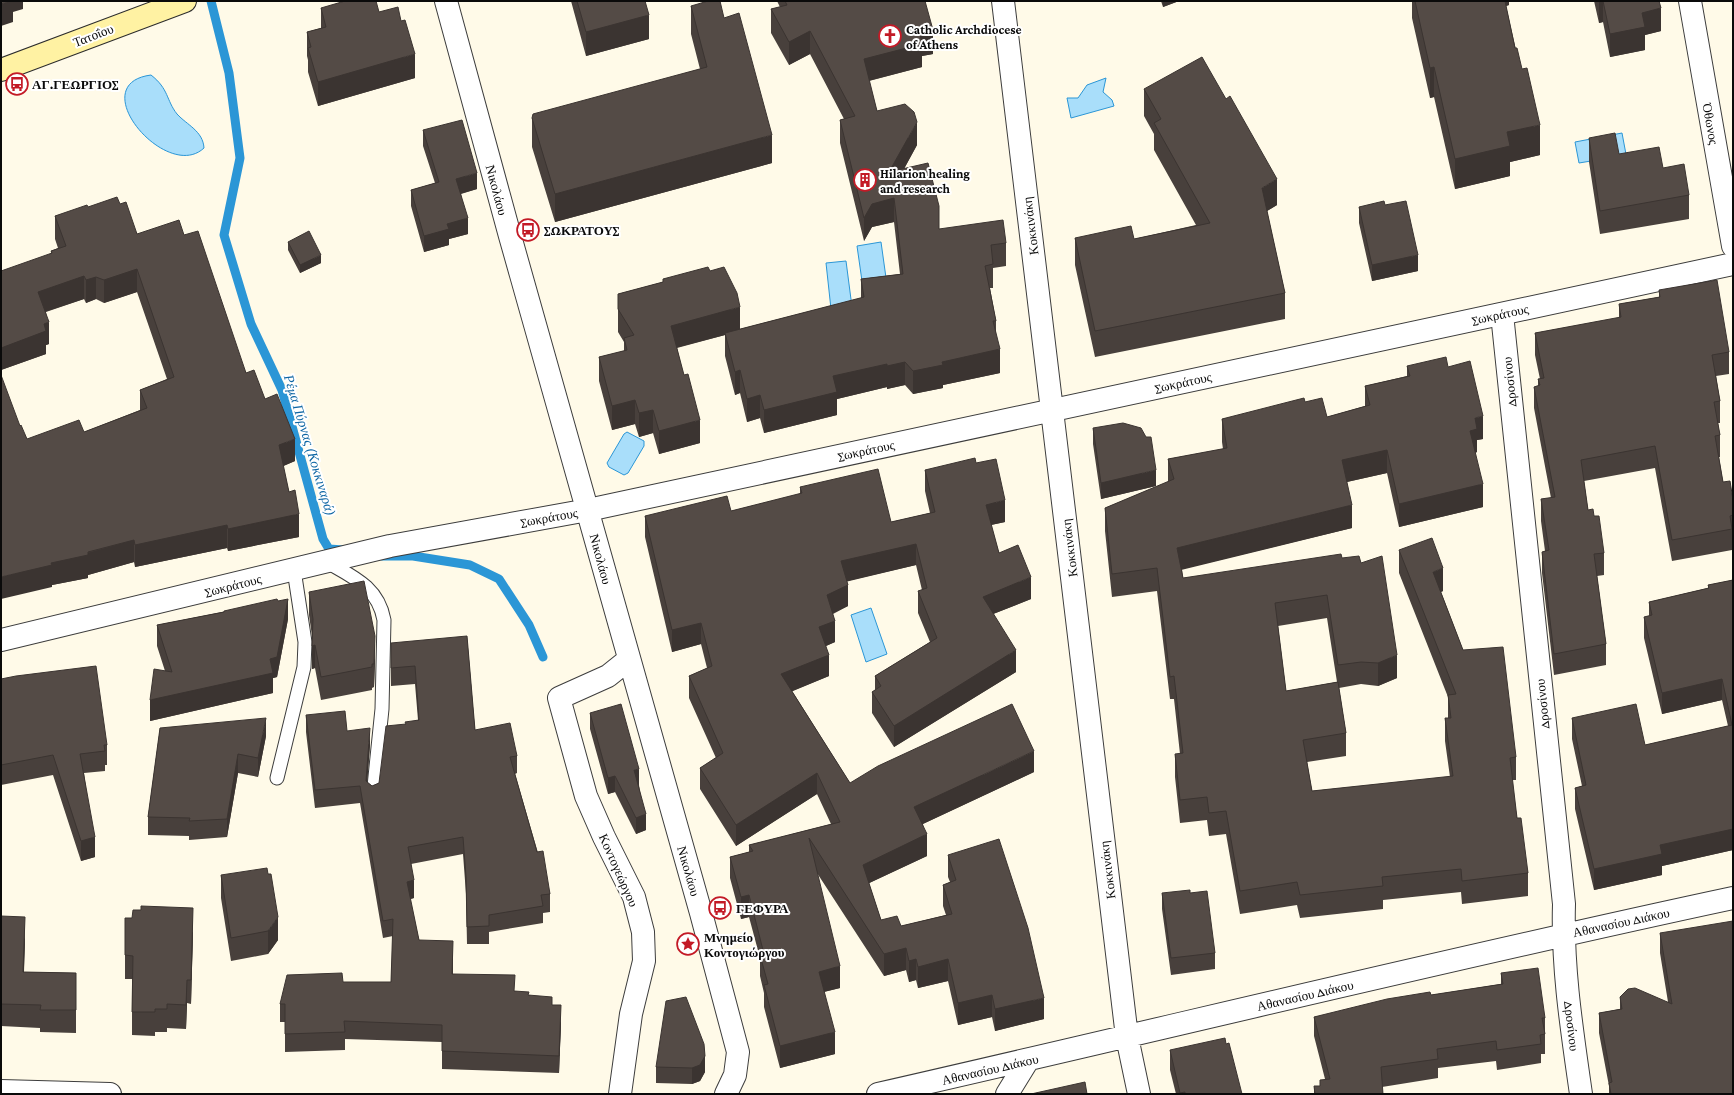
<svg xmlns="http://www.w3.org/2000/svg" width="1734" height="1095" font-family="'Crimson Pro',serif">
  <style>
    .water { fill: #a9defa; stroke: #2b96d6 }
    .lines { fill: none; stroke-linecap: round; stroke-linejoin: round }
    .stream { stroke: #2b96d6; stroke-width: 9 }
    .service-casing { stroke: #3d3d3d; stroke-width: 15 }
    .minor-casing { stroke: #3d3d3d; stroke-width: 24 }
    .tertiary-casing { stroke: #3d3d3d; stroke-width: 24 }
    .secondary-casing { stroke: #2c2c2c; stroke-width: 24 }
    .service { stroke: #fff; stroke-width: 13 }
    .minor { stroke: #fff; stroke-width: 22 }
    .tertiary { stroke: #fff; stroke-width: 22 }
    .secondary { stroke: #fff2a3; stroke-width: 22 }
    .wall { fill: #48403c; fill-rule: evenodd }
    .shaded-wall { fill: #3b3431 }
    .building { fill: #544b46; stroke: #3b3431 }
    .labels { text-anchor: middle; stroke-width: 4; stroke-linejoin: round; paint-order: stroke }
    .poi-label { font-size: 13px; font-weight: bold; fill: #0a0a0a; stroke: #fff; text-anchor: start }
    .street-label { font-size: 13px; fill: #0a0a0a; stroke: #fff }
    .water-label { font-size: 14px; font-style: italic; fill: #0d65a3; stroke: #fff }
  </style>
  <rect width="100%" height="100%" fill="#fffae8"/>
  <path class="water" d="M 151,75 C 169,89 166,100 177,114 C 187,125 203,131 204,148 C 167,183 82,84 151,75 Z
    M 1106,78 L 1103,92 L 1112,100 L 1114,106 L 1071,118 L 1067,98 L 1078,98 L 1087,85 Z
    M 1622,133 L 1628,165 L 1615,157 L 1579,163 L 1575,142 Z
    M 881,242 L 888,292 L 864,295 L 857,246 Z
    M 846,261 L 852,307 L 831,309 L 826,263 Z
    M 627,432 L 644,441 L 644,446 L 628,473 L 624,475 L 609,467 L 607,463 L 624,434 Z
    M 871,608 L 887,654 L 866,662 L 851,615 Z"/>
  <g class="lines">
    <path class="stream" d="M 211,1 L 229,73 L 240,158 L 224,235 L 251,324 L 282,390 L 323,539 L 329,549 L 343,550
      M 382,556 L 413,556 L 470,565 L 499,579 L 529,625 L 543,657"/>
    <g class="service-casing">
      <path id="service" d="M 327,562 C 353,577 378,587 384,620 L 382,709 L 373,796
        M 277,778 L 304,667 L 305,642 L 294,570"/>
    </g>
    <g class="minor-casing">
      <path id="minor" d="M 446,1 L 510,236 L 701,913 L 738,1052 L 735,1075 L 726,1094
        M 1003,1 L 1127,1037 L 1139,1094
        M 1502,314 L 1564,904 C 1562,968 1572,1031 1581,1094
        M 1,640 L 390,546 L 588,510 L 1733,264
        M 1,1091 L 110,1094
        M 620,1094 L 631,1014 L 644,961 L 643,932 L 634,897 L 604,837 L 586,796 L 559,698 L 608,676 L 628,660
        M 878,1094 C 1163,1029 1447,959 1733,898
        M 1007,1094 L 1028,1060"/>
    </g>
    <g class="tertiary-casing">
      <path id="tertiary" d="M 1690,1 L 1733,246"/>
    </g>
    <g class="secondary-casing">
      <path id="secondary" d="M 1,70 L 185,1"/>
    </g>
    <use href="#service" class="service"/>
    <use href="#minor" class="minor"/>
    <use href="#tertiary" class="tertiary"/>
    <use href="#secondary" class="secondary"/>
  </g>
  <path class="wall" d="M 571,1 L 645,1 L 649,39 L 586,56 Z
    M 777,1 L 925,1 L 933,54 L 922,56 L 922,67 L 869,81 L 877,111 L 917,145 L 904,169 L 939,229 L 1006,243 L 1006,266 L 993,268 L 993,288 L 990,288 L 996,321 L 996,334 L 1000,373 L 943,385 L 943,388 L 913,394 L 905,385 L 887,389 L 887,387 L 837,399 L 837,415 L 764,433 L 760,418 L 747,422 L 740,393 L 735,395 L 725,356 L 725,335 L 677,348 L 700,443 L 659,454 L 653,433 L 639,437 L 635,424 L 612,430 L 599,381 L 599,357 L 624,351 L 624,342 L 618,332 L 618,294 L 663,282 L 663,279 L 710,271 L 740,329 L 861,298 L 861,279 L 900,274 L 894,222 L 872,227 L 864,241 L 840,143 L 840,120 L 844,119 L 810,54 L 789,65 L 771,33 L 771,9 L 780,7 Z
    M 1161,1 L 1179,1 L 1163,7 Z
    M 1412,1 L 1509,1 L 1509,5 L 1506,6 L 1540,155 L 1510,162 L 1510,176 L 1455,189 L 1434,97 L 1430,98 L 1412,18 Z
    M 1594,1 L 1659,1 L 1661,31 L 1645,35 L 1645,50 L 1610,57 L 1603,22 L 1599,23 Z
    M 691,6 L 724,18 L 772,163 L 555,222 L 532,147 L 532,118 L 700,69 L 691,34 Z
    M 321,8 L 379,12 L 415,78 L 318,106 L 308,72 L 308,60 L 307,56 L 307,32 L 321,28 Z
    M 1144,89 L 1277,205 L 1267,211 L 1285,293 L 1285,319 L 1095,357 L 1075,265 L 1075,238 L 1134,239 L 1196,225 L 1154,150 L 1154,134 L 1144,116 Z
    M 423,130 L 477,189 L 461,194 L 468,234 L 449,239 L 449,245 L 424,252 L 411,206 L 411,190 L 435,183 L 423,146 Z
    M 1589,138 L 1619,154 L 1663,168 L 1689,195 L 1689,219 L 1600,234 L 1589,162 Z
    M 120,204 L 137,234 L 184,235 L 246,373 L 265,399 L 295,461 L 283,466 L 289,492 L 299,537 L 228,551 L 227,548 L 135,567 L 134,562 L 88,575 L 88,578 L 52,585 L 52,587 L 20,426 L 27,439 L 84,432 L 140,410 L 140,390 L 167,379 L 137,292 L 104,303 L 96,299 L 86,303 L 84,299 L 46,312 L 49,344 L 46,345 L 46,354 L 1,370 L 51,253 L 51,251 L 58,248 L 55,239 L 55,216 L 88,207 Z
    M 1385,205 L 1418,271 L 1372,281 L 1359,223 L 1359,207 Z
    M 288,242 L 321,263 L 300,273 L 288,250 Z
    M 1659,290 L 1729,352 L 1729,374 L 1716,376 L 1720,401 L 1720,423 L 1718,423 L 1720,435 L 1720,457 L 1719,457 L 1723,482 L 1733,500 L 1733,537 L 1732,537 L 1732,550 L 1672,561 L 1655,468 L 1584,481 L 1588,510 L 1594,516 L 1604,553 L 1604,575 L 1597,576 L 1606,644 L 1606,665 L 1554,675 L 1542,573 L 1542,552 L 1545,551 L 1541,521 L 1541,499 L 1551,498 L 1534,408 L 1534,387 L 1538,386 L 1538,379 L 1540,379 L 1535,355 L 1535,333 L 1619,318 L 1619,304 L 1659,297 Z
    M 1407,366 L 1448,367 L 1483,439 L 1477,440 L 1477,452 L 1475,453 L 1483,507 L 1399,527 L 1387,473 L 1347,482 L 1352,528 L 1182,569 L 1183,578 L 1342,558 L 1361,563 L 1397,678 L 1378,686 L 1361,684 L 1339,688 L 1346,733 L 1346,756 L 1307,762 L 1312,791 L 1450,777 L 1445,741 L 1445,718 L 1448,718 L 1448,697 L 1399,573 L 1399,550 L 1443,591 L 1441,592 L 1463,650 L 1516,757 L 1516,780 L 1512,780 L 1517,818 L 1528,873 L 1528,896 L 1462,904 L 1461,892 L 1383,900 L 1383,909 L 1300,918 L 1297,905 L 1240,914 L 1226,834 L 1209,836 L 1207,820 L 1180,823 L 1175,777 L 1175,754 L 1180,754 L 1174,699 L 1170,699 L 1157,591 L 1112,597 L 1105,531 L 1105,508 L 1168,482 L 1168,459 L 1223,449 L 1222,442 L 1222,419 L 1305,402 L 1327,417 L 1365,406 L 1365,386 L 1407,376 ZM 1327,618 L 1337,682 L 1286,691 L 1278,626 Z
    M 1093,428 L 1156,486 L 1101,499 L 1093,444 Z
    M 976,463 L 1005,522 L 991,525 L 999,553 L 1031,599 L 993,614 L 1016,672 L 894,747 L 872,713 L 872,692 L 875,690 L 875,676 L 930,642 L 918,613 L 918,591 L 922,590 L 916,565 L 847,581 L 848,606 L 833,614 L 835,642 L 826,646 L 829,676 L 792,691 L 850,783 L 1034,772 L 923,824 L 927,856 L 869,883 L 881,920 L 901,926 L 946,915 L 943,906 L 943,885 L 950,882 L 948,877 L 948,855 L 1044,1019 L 995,1031 L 992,1017 L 958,1025 L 948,981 L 918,988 L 916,980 L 909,982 L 906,970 L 884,976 L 817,873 L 840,988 L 824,992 L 835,1054 L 780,1068 L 764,1007 L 764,993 L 760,976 L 760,958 L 749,917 L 741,919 L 730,878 L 730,857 L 749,852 L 749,845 L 831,824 L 817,794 L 736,846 L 700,789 L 700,768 L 716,758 L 689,698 L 689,676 L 707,668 L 701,644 L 672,652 L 645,537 L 645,516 L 731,511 L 800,494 L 800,487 L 891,522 L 930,513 L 925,491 L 925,470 Z
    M 1733,580 L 1733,850 L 1662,866 L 1662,875 L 1594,890 L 1575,809 L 1575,788 L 1582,786 L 1572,739 L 1572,718 L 1645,745 L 1728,726 L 1722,700 L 1662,714 L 1644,638 L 1644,617 L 1649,616 L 1649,602 L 1708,588 L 1708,585 Z
    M 309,592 L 375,660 L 374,687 L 372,688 L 372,690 L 321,700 L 315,668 L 312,669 L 312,636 L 309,615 Z
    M 278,601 L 288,619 L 277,677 L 273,678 L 273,693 L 150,721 L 165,671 L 157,646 L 157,625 Z
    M 467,636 L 475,730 L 517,756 L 517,773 L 515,774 L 550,894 L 550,912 L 543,913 L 543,923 L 489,932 L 489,944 L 467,944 L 466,894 L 463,854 L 411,864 L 414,898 L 410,899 L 419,940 L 453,959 L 453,974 L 529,995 L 552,1005 L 561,1023 L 559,1073 L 442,1069 L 442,1042 L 345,1039 L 345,1050 L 285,1052 L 285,1022 L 280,1022 L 280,1004 L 343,982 L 391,982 L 393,936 L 383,938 L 360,803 L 315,808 L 306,732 L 306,715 L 347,731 L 370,745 L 367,782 L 372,786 L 379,783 L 405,724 L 418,720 L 415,684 L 391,686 L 391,668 Z
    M 1,679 L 107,745 L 107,765 L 105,765 L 105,771 L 84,773 L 95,857 L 81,861 L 53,775 L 1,785 Z
    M 590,713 L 639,785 L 646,830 L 636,834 L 615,792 L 608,794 L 590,729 Z
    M 160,728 L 266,736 L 258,777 L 238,773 L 227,837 L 189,840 L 189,836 L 148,835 L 148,817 Z
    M 221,875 L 278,940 L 268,954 L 231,961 L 221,898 Z
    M 1162,893 L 1190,893 L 1215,953 L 1215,969 L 1171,975 L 1162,909 Z
    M 1,916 L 25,939 L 24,972 L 76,973 L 76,1033 L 40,1032 L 40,1028 L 1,1026 Z
    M 193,932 L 191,1004 L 187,1003 L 186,1029 L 167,1028 L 167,1032 L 155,1032 L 155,1036 L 132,1035 L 132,979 L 125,979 L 125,955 Z
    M 1660,933 L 1733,1094 L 1609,1094 L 1609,1086 L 1599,1033 L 1599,1013 L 1620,1009 L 1620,997 L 1668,1002 L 1660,953 Z
    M 1501,973 L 1545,1018 L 1545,1054 L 1541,1054 L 1541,1063 L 1497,1070 L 1496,1061 L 1438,1068 L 1438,1078 L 1382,1087 L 1383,1094 L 1314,1094 L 1314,1086 L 1320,1086 L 1325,1079 L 1314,1036 L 1314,1017 L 1431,995 L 1501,984 Z
    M 704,1044 L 705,1072 L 700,1081 L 692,1084 L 656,1083 L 656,1067 Z
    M 1170,1050 L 1242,1094 L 1176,1094 L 1170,1070 Z"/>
  <path class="shaded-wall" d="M 10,1 L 28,1 L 23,2 L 23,9 L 13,12 L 13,22 L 1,26 L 1,4 Z
    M 1163,1 L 1179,1 L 1163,7 Z
    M 1499,1 L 1509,1 L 1509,5 L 1499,8 Z
    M 1599,1 L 1603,1 L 1603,22 L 1599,23 Z
    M 1661,8 L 1661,31 L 1645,35 L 1645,50 L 1610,57 L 1610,34 L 1642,13 Z
    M 649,15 L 649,39 L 586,56 L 586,32 Z
    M 933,30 L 933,54 L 922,56 L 922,67 L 864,82 L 864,59 L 920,34 Z
    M 810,31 L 810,54 L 789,65 L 789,42 Z
    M 415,54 L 415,78 L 318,106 L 318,82 Z
    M 1434,67 L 1434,97 L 1430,98 L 1430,68 Z
    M 917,122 L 917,145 L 889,196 L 889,172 Z
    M 1540,125 L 1540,155 L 1510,162 L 1510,176 L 1455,189 L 1455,159 L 1507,132 Z
    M 772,135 L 772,163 L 555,222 L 555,194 Z
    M 477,173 L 477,189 L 456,195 L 456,179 Z
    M 1277,179 L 1277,205 L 1262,214 L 1262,188 Z
    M 894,198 L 894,222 L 872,227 L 864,241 L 864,218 L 872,204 Z
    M 468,218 L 468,234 L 449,239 L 449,245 L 424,252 L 424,236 L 447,224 Z
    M 321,255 L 321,263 L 300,273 L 300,265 Z
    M 1418,255 L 1418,271 L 1372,281 L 1372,265 Z
    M 137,269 L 137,292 L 104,303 L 104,280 Z
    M 84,276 L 84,299 L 38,314 L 38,292 Z
    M 96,277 L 96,299 L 86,303 L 86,280 Z
    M 740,307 L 740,331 L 725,333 L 725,335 L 671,349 L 671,326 Z
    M 49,322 L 49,344 L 46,345 L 46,354 L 1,370 L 1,348 L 44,324 Z
    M 1000,349 L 1000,373 L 943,385 L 943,388 L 913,394 L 913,371 L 942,362 Z
    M 905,362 L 905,385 L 887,389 L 887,366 Z
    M 887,364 L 887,387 L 837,399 L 837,415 L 764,433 L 764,410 L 833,376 Z
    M 740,370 L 740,393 L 735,395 L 735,372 Z
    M 760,395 L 760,418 L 747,422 L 747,399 Z
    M 635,400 L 635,424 L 612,430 L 612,406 Z
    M 653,410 L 653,433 L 639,437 L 639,413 Z
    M 1483,416 L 1483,439 L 1477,440 L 1477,452 L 1470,454 L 1470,431 L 1475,418 Z
    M 700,420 L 700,443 L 659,454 L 659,431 Z
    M 295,439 L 295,461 L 279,468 L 279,445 Z
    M 1387,450 L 1387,473 L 1342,483 L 1342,460 Z
    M 1156,470 L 1156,486 L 1101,499 L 1101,483 Z
    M 1483,484 L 1483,507 L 1399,527 L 1399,504 Z
    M 1005,500 L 1005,522 L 986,526 L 986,505 Z
    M 1352,505 L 1352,528 L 1177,571 L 1177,548 Z
    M 299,514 L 299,537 L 228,551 L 228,529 Z
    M 227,525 L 227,548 L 135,567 L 135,545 Z
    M 134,540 L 134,562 L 88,575 L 88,578 L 52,585 L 52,587 L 1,599 L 1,577 Z
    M 916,544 L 916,565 L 841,583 L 841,561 Z
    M 1443,568 L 1443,591 L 1433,595 L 1433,572 Z
    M 1031,577 L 1031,599 L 983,618 L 983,597 Z
    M 848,585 L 848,606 L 827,616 L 827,595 Z
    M 288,599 L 288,619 L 277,677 L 273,678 L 273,693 L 150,721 L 150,700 L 270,659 Z
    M 835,621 L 835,642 L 819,649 L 819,627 Z
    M 701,623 L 701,644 L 672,652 L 672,630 Z
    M 375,636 L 375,660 L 374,687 L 374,664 Z
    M 315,645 L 315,668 L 312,669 L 312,646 Z
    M 1016,650 L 1016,672 L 894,747 L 894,726 Z
    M 829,655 L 829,676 L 781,696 L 781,674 Z
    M 1397,655 L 1397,678 L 1378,686 L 1378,663 Z
    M 1722,679 L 1722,700 L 1662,714 L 1662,693 Z
    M 266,718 L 266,736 L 258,777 L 258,758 Z
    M 370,728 L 370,745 L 366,799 L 366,781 Z
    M 1034,751 L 1034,772 L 914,828 L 914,807 Z
    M 238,754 L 238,773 L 227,837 L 227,819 Z
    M 639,769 L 639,785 L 634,786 L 634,770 Z
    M 817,773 L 817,794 L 736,846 L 736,825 Z
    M 615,776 L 615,792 L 608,794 L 608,778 Z
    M 646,814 L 646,830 L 636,834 L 636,818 Z
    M 1733,829 L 1733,850 L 1662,866 L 1662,875 L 1594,890 L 1594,869 L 1660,845 Z
    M 927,834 L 927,856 L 863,886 L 863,865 Z
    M 95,837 L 95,857 L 81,861 L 81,841 Z
    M 414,880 L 414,898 L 407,900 L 407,882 Z
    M 749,895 L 749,917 L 741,919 L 741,897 Z
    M 193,908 L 193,932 L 191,1004 L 191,980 Z
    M 25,917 L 25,939 L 23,995 L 23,972 Z
    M 278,917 L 278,940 L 268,954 L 268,931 Z
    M 453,941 L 453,959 L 452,991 L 452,974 Z
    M 906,948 L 906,970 L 884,976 L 884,954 Z
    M 916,959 L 916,980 L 909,982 L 909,961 Z
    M 948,959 L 948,981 L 918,988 L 918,967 Z
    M 840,966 L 840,988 L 819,993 L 819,972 Z
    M 187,980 L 187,1003 L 186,1029 L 186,1005 Z
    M 992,995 L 992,1017 L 958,1025 L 958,1003 Z
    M 1044,998 L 1044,1019 L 995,1031 L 995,1009 Z
    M 561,1005 L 561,1023 L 559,1073 L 559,1056 Z
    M 835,1032 L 835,1054 L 780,1068 L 780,1046 Z
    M 705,1056 L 705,1072 L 700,1081 L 692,1084 L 692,1068 Z"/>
  <path class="building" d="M 1,1 L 11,1 L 1,4 Z
    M 345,1 L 376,1 L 379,12 L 398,7 L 401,21 L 405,20 L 415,54 L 318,82 L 308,48 L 311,47 L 307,32 L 326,27 L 321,8 Z
    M 577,1 L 645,1 L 649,15 L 586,32 Z
    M 708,1 L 720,1 L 724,18 L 739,13 L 772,135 L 555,194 L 532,118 L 533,114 L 707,67 L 691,6 Z
    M 785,1 L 925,1 L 933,30 L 920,34 L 922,44 L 864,59 L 877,111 L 905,104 L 914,112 L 917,122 L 889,172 L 928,163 L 939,206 L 939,229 L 1003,220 L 1006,243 L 991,245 L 993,264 L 985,266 L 996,321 L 993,321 L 1000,349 L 942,362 L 943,365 L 913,371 L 905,362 L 887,366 L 887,364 L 833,376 L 837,392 L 764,410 L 760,395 L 747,399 L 740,370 L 735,372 L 725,333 L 864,297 L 861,279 L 903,274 L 894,198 L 872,204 L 864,218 L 840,120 L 855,116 L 810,31 L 789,42 L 771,9 L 787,5 Z
    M 1415,1 L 1505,1 L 1515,48 L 1517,48 L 1522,69 L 1527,68 L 1540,125 L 1507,132 L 1510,146 L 1455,159 L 1434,67 L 1430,68 Z
    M 1603,1 L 1659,1 L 1661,8 L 1642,13 L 1645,27 L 1610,34 Z
    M 1202,57 L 1226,99 L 1230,96 L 1277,179 L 1262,188 L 1285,293 L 1095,331 L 1075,238 L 1131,226 L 1134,239 L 1210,223 L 1154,123 L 1161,119 L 1144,89 Z
    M 462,120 L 477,173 L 456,179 L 468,218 L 447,224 L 449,229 L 424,236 L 411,190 L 439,182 L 423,130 Z
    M 1615,133 L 1619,154 L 1659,147 L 1663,168 L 1684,164 L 1689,195 L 1600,211 L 1589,138 Z
    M 117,197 L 120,204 L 126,202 L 137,234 L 179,220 L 184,235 L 198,231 L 246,373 L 254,370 L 265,399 L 277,394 L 295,439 L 279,445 L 289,492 L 295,490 L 299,514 L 228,529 L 227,525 L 135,545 L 134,540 L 88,552 L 88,555 L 51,563 L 52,565 L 1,577 L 1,375 L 20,426 L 21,425 L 27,439 L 79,420 L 84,432 L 147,408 L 140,390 L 174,377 L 137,269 L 104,280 L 96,277 L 86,280 L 84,276 L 38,292 L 49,322 L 44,324 L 46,331 L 1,348 L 1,271 L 52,253 L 51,251 L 66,246 L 55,216 L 87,205 L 88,207 Z
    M 1384,201 L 1385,205 L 1406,201 L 1418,255 L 1372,265 L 1359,207 Z
    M 309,231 L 321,255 L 300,265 L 288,242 Z
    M 708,267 L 710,271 L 724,267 L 737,293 L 740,307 L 671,326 L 684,375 L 688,374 L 700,420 L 659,431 L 653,410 L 639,413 L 635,400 L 612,406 L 599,357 L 627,350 L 624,338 L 634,335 L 618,309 L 618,294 L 663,282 L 663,279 Z
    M 1717,280 L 1729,352 L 1712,355 L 1720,401 L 1714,402 L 1720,435 L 1715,436 L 1723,482 L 1730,481 L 1733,500 L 1733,515 L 1730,516 L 1732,529 L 1672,540 L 1655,446 L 1581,460 L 1588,510 L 1593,509 L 1594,516 L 1599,516 L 1604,553 L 1594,554 L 1606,644 L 1554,654 L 1542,552 L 1549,550 L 1541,499 L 1555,497 L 1534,387 L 1540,385 L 1538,379 L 1544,378 L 1535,333 L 1621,317 L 1619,304 L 1660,297 L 1659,290 Z
    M 1446,357 L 1448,367 L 1470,361 L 1483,416 L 1475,418 L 1477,429 L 1470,431 L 1483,484 L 1399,504 L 1387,450 L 1342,460 L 1352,505 L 1177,548 L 1183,578 L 1341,554 L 1342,558 L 1359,556 L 1361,563 L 1382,556 L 1397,655 L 1378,663 L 1361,662 L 1338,665 L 1327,595 L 1275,603 L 1286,691 L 1338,682 L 1346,733 L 1303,740 L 1312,791 L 1453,776 L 1445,718 L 1451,718 L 1448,695 L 1456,694 L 1399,550 L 1432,538 L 1443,568 L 1433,572 L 1463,650 L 1503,647 L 1516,757 L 1510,758 L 1517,818 L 1521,818 L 1528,873 L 1462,881 L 1461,869 L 1382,877 L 1383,886 L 1300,895 L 1297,882 L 1240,891 L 1226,811 L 1209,813 L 1207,797 L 1180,800 L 1175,754 L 1183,753 L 1174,676 L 1170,677 L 1157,568 L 1112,574 L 1105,508 L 1174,479 L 1168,459 L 1227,448 L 1222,419 L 1304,398 L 1305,402 L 1322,398 L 1327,417 L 1370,405 L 1365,386 L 1410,376 L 1407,366 Z
    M 1123,423 L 1141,428 L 1146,437 L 1151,437 L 1156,470 L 1101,483 L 1093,428 Z
    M 975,458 L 976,463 L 996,459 L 1005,500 L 986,505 L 999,553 L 1018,545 L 1031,577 L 983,597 L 1016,650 L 894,726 L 872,692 L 881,686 L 875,676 L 937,638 L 918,591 L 927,588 L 916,544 L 841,561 L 848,585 L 827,595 L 835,621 L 819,627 L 829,655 L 781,674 L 850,783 L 878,766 L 1012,704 L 1034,751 L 914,807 L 927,834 L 863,865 L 881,920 L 897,916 L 901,926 L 952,914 L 943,885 L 956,880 L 948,855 L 999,839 L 1028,928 L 1044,998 L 995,1009 L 992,995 L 958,1003 L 948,959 L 918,967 L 916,959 L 909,961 L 906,948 L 884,954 L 809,838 L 840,966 L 819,972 L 835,1032 L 780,1046 L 764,985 L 768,984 L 760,955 L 764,954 L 749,895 L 741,897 L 730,857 L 753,851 L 749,845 L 840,822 L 817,773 L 736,825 L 700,768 L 723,753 L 689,676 L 712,666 L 701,623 L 672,630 L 645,516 L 727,496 L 731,511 L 802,493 L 800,487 L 878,469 L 891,522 L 935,512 L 925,470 Z
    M 1733,580 L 1733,829 L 1660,845 L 1662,854 L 1594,869 L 1575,788 L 1586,785 L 1572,718 L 1636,704 L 1645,745 L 1732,725 L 1722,679 L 1662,693 L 1644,617 L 1652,615 L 1649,602 L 1709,588 L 1708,585 Z
    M 364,581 L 375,636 L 374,664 L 372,664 L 372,667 L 321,677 L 315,645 L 312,646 L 313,619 L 309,592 Z
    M 277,599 L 278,601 L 288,599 L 277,657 L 270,659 L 273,673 L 150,700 L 154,669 L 172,672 L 157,625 L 224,612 L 224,611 Z
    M 467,636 L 475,730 L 510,723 L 517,756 L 510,757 L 537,852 L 543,851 L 550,894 L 541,895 L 543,906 L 489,915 L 489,926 L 467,927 L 466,877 L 463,837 L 408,847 L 414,880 L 407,882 L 419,940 L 453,941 L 452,974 L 515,975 L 514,991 L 529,992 L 528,995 L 552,997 L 552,1005 L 561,1005 L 559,1056 L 442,1051 L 442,1025 L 344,1021 L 345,1032 L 285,1034 L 285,1004 L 280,1004 L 287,975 L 342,973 L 343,982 L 391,982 L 393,919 L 383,921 L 360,786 L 315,790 L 306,715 L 345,711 L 347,731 L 370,728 L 366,781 L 372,786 L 379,783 L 386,726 L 406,724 L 405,722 L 419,720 L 415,666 L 391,668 L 391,643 Z
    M 96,666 L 107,745 L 104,745 L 105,751 L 80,754 L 95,837 L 81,841 L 53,755 L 1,765 L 1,679 L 16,676 Z
    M 621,704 L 639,769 L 634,770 L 646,814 L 636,818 L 615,776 L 608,778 L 590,713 Z
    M 266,718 L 258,758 L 238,754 L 227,819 L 189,821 L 190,818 L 148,817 L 160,728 Z
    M 267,868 L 268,874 L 271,874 L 278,917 L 268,931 L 231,938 L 221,875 Z
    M 1190,890 L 1190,893 L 1207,891 L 1215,953 L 1171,958 L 1162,893 Z
    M 141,906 L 193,908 L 191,980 L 187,980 L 186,1005 L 167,1004 L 167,1009 L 155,1009 L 155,1012 L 132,1012 L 133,956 L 125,955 L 125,918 L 132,918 L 133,910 L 141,910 Z
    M 1,916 L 25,917 L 23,972 L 76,973 L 76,1010 L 40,1010 L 41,1005 L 1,1004 Z
    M 1733,921 L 1733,1094 L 1611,1094 L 1609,1083 L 1612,1082 L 1599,1013 L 1622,1009 L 1620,997 L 1628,989 L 1635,988 L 1672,1004 L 1660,933 Z
    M 1538,968 L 1545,1018 L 1542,1018 L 1545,1034 L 1540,1035 L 1541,1044 L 1497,1050 L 1496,1041 L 1437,1049 L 1438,1059 L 1381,1067 L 1383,1094 L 1315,1094 L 1314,1086 L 1320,1086 L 1320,1080 L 1330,1079 L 1314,1017 L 1387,999 L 1430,992 L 1431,995 L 1503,984 L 1501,973 Z
    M 686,997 L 704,1044 L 705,1056 L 700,1065 L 692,1068 L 656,1067 L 666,1001 Z
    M 1225,1038 L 1226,1044 L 1229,1043 L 1242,1094 L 1185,1094 L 1185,1092 L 1180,1093 L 1170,1050 Z
    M 1085,1082 L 1087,1094 L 1031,1094 Z"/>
  <defs>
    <g id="church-ring" transform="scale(1.15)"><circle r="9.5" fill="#fff" stroke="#c31a26" stroke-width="1.5"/><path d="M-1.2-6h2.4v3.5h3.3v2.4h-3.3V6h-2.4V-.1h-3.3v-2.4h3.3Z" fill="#c31a26"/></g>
    <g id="bus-ring" transform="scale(1.15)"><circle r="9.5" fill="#fff" stroke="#c31a26" stroke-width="1.5"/><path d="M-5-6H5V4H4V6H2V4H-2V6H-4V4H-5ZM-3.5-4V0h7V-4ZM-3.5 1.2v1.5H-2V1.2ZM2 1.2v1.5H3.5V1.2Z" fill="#c31a26"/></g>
    <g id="building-ring" transform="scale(1.15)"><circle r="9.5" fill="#fff" stroke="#c31a26" stroke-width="1.5"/><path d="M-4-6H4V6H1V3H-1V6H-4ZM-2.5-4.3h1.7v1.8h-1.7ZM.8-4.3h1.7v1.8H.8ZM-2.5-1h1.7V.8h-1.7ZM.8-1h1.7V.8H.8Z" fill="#c31a26"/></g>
    <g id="sight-ring" transform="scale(1.15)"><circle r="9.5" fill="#fff" stroke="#c31a26" stroke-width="1.5"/><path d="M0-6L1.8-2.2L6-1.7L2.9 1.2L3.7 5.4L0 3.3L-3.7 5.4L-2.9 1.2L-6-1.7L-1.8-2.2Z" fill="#c31a26"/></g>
  </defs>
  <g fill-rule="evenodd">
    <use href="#church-ring" x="890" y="36"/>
    <use href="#bus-ring" x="17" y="84"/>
    <use href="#building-ring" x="865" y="180"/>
    <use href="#bus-ring" x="528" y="230"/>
    <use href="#bus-ring" x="720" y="908"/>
    <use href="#sight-ring" x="688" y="944"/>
  </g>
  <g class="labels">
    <g class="poi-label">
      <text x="906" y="34">Catholic Archdiocese<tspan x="906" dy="15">of Athens</tspan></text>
      <text x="32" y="89">ΑΓ.ΓΕΩΡΓΙΟΣ</text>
      <text x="880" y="178">Hilarion healing<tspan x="880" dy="15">and research</tspan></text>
      <text x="544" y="235">ΣΩΚΡΑΤΟΥΣ</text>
      <text x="736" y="913">ΓΕΦΥΡΑ</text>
      <text x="704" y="942">Μνημείο<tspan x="704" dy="15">Κοντογιώργου</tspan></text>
    </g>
    <g class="street-label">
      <text transform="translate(93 35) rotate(-21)" y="5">Τατοΐου</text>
      <text transform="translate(1711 124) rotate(80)" y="5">Όθωνος</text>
      <text transform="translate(497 190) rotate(75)" y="5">Νικολάου</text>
      <text transform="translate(1030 226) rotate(-97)" y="5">Κοκκινάκη</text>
      <text transform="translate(1500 314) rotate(-12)" y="5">Σωκράτους</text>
      <text transform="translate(1183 382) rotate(-12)" y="5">Σωκράτους</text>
      <text transform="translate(1509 382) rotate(-96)" y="5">Δροσίνου</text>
      <text transform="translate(866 450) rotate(-12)" y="5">Σωκράτους</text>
      <text transform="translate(549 517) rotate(-10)" y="5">Σωκράτους</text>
      <text transform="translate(1069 548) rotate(-97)" y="5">Κοκκινάκη</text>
      <text transform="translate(601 559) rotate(75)" y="5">Νικολάου</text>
      <text transform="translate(233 585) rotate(-14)" y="5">Σωκράτους</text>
      <text transform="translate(1542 704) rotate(-96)" y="5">Δροσίνου</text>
      <text transform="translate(619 870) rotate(66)" y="5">Κοντογεώργου</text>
      <text transform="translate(1107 870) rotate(-97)" y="5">Κοκκινάκη</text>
      <text transform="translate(689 871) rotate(74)" y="5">Νικολάου</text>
      <text transform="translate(1621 922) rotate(-12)" y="5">Αθανασίου Διάκου</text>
      <text transform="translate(1305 995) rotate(-13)" y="5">Αθανασίου Διάκου</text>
      <text transform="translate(1572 1026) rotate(83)" y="5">Δροσίνου</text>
      <text transform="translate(990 1069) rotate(-13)" y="5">Αθανασίου Διάκου</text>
    </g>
    <g class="water-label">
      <text transform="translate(310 445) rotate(73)" y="5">Ρέμα Πύρνας (Κοκκιναρά)</text>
    </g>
  </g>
  <rect width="1734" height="1095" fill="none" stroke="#0a0a0a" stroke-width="4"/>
</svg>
